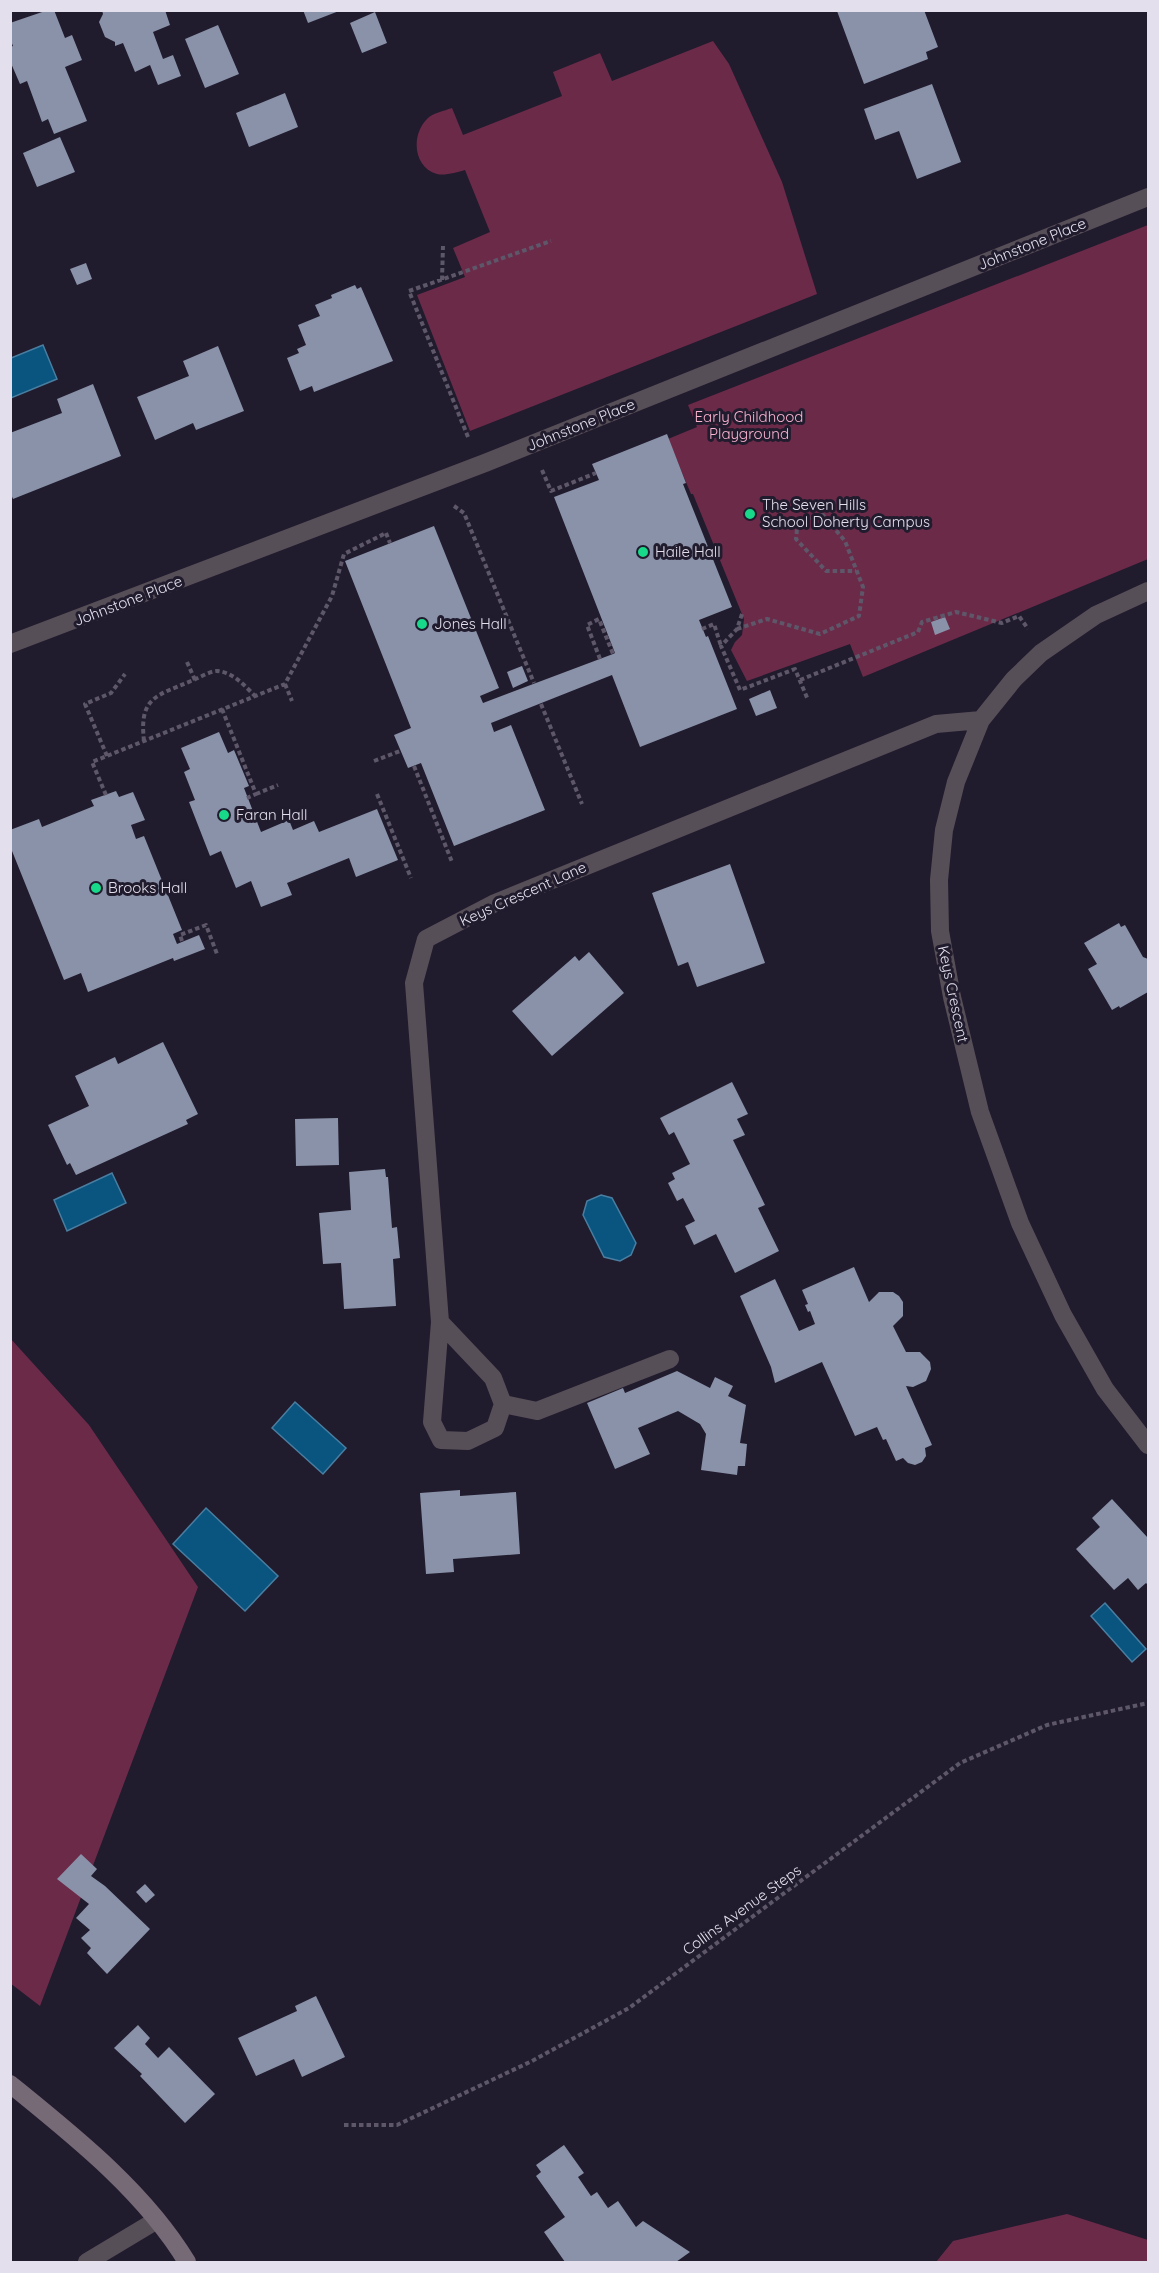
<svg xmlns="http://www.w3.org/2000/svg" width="1159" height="2273" font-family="Quicksand,sans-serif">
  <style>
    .green { fill: #6c2a49 }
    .water { fill: #095580; stroke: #4a7ea0; stroke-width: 1.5 }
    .building { fill: #8992a8 }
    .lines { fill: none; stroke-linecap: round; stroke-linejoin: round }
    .path { stroke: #5d5769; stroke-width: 4; stroke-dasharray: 4.5 3; stroke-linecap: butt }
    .lane { stroke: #574f57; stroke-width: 18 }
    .street { stroke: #574f57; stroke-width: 18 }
    .secondary { stroke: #766a76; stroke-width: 18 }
    .poi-dot { fill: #17d989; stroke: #211b2e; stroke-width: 2 }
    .labels { text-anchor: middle; stroke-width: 6; stroke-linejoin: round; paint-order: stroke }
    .street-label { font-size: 15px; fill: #e3dfec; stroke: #211b2e }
    .park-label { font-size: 15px; fill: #fdb5d1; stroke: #211b2e }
    .poi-label { font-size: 15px; fill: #e3dfec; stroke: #211b2e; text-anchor: start }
  </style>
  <rect width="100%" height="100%" fill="#211b2e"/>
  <path class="green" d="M 713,41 L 729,64 L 782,182 L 817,294 L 470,431 L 417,295 L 465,277 L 453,248 L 490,232 L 465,170 C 457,172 445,176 437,174 C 413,167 411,135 427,119 C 432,113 444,111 452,108 L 463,135 L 562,96 L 553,72 L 600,53 L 612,81 Z
    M 1148,225 L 1148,559 L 863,677 L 850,644 L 747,681 L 731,650 L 735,642 L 742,635 L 744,619 L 693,494 L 691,494 L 668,439 L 697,427 L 688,405 Z
    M 10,1338 L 89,1425 L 198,1587 L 40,2006 L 10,1983 Z
    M 1067,2214 L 1148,2240 L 1148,2262 L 936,2262 L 953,2241 Z"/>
  <path class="water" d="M 43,345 L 57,379 L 11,398 L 11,358 Z
    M 112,1173 L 126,1203 L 67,1231 L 54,1200 Z
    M 601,1195 L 612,1198 L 636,1243 L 631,1255 L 620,1261 L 604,1257 L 583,1215 L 587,1201 Z
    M 295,1402 L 346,1448 L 323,1474 L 272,1428 Z
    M 206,1508 L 278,1576 L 245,1611 L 173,1544 Z
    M 1105,1603 L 1146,1649 L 1132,1662 L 1091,1616 Z"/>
  <path class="building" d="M 48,10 L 54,10 L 65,38 L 72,35 L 82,60 L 65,67 L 87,121 L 54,134 L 48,119 L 42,122 L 27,81 L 20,84 L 10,61 L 10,47 L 13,46 L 10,39 L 10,23 Z
    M 102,10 L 165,10 L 170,25 L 153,32 L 163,59 L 173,55 L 181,76 L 158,85 L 150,65 L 135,72 L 123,43 L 115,46 L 115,42 L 105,37 L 99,22 L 103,14 Z
    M 303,10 L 339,10 L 339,11 L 308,23 Z
    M 924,10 L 938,47 L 926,52 L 928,59 L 864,84 L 837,11 Z
    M 375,12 L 387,43 L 362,53 L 350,23 Z
    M 218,25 L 239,74 L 205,88 L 185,39 Z
    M 932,84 L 961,162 L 917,179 L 899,131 L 875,140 L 864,109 Z
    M 285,93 L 298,127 L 249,147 L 236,113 Z
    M 60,137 L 75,172 L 37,187 L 23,153 Z
    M 86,263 L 92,279 L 77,285 L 70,269 Z
    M 355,285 L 357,289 L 361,287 L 393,361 L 314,392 L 312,386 L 300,391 L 287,358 L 299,353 L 297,349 L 306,345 L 298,325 L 320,316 L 315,305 L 332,298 L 331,295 Z
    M 218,346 L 244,411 L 196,430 L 193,423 L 155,440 L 137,397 L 189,376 L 183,361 Z
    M 93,384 L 121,456 L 13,499 L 10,492 L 10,433 L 62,413 L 57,399 Z
    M 667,434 L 686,483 L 683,484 L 732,607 L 699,620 L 706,637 L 708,636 L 737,709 L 640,747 L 612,675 L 491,723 L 494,732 L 511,725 L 545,810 L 454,846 L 421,763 L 408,768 L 394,735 L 411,728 L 345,561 L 434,526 L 499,688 L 480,696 L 483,703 L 613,654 L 615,653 L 554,497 L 599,480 L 592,464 Z
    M 945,617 L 950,629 L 935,635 L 931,622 Z
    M 522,666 L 528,681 L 513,688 L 507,672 Z
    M 770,690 L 777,708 L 756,716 L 749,699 Z
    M 219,732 L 228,753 L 234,750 L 249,786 L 244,788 L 261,832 L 289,820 L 293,830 L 314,821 L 319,832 L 377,809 L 398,860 L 356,877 L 349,858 L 287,883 L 292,895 L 261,907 L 251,881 L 236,888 L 221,851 L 210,856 L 189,802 L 195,800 L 184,772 L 190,769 L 181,748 Z
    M 116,791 L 119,797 L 133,792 L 145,820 L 131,825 L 136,839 L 144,836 L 182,930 L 173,934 L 177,944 L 199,935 L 205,949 L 174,961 L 173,958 L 88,992 L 81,973 L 64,980 L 10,846 L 10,830 L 39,819 L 42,827 L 94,806 L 91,800 Z
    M 730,864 L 765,963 L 697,987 L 688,962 L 678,966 L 652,893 Z
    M 1119,923 L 1121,927 L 1125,925 L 1143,957 L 1148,959 L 1148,992 L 1120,1008 L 1119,1006 L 1112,1010 L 1088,969 L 1097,964 L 1084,943 Z
    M 589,952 L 624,993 L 552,1056 L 512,1011 L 575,956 L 579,961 Z
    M 163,1042 L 198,1114 L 186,1120 L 188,1124 L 76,1175 L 70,1163 L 67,1165 L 48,1125 L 89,1106 L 75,1076 L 115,1057 L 118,1064 Z
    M 732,1082 L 748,1114 L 737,1119 L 745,1135 L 733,1140 L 765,1205 L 758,1208 L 779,1251 L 735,1273 L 716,1234 L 694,1245 L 685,1226 L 695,1221 L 683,1198 L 677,1201 L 668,1183 L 675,1179 L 672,1173 L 690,1164 L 674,1132 L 669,1135 L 660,1118 Z
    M 338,1118 L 339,1165 L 296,1166 L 295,1119 Z
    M 385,1169 L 386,1177 L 388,1177 L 392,1228 L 397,1227 L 400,1258 L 393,1259 L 396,1306 L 344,1309 L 341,1263 L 323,1264 L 319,1213 L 351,1210 L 349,1172 Z
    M 854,1267 L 869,1302 L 879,1292 L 893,1292 L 899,1296 L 903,1302 L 903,1316 L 893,1326 L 906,1352 L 920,1352 L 930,1362 L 931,1369 L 926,1381 L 913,1387 L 906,1386 L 932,1445 L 925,1448 L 926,1456 L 922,1462 L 915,1465 L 908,1463 L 903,1458 L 896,1461 L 886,1439 L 883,1440 L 877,1427 L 855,1436 L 822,1362 L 775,1383 L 771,1367 L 740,1296 L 775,1279 L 799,1331 L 815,1324 L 810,1311 L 808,1312 L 805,1305 L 808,1304 L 802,1290 Z
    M 677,1371 L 710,1388 L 715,1377 L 733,1386 L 728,1396 L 746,1405 L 740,1443 L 747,1444 L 745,1466 L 738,1466 L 737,1475 L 701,1470 L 706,1434 L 700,1424 L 678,1411 L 638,1428 L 650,1454 L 615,1469 L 587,1403 L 623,1388 L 625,1393 Z
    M 460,1490 L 460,1496 L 516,1492 L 520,1554 L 453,1559 L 454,1572 L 426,1574 L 420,1493 Z
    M 1112,1499 L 1148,1538 L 1148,1585 L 1146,1583 L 1138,1590 L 1128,1578 L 1114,1590 L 1076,1549 L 1100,1527 L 1092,1518 Z
    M 81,1854 L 97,1869 L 91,1876 L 105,1886 L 150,1929 L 107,1974 L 87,1953 L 91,1948 L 81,1938 L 90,1930 L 76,1918 L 89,1904 L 57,1879 Z
    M 145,1884 L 155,1895 L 146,1903 L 136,1892 Z
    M 316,1996 L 345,2057 L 302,2077 L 294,2059 L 256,2076 L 238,2038 L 297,2011 L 295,2006 Z
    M 138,2025 L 150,2038 L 145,2044 L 158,2058 L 169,2047 L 215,2094 L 185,2123 L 140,2076 L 142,2074 L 114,2048 Z
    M 564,2145 L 584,2173 L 578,2177 L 591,2196 L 597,2192 L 608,2208 L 618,2201 L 636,2227 L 643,2221 L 690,2252 L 676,2262 L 565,2262 L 544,2232 L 565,2217 L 536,2176 L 541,2172 L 536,2165 Z"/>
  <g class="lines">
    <path class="path" d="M 442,280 L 443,246
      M 468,437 L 409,291 L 551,241
      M 542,470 L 551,491 L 596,473
      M 454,506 L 464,513 L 534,683
      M 386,533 L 390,543
      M 742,614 L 737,629 L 721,646 L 740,690 L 795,669 L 808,700
      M 702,629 L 714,624 L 721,646
      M 737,629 L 767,619 L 820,634 L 859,616 L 863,587 L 845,541 L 823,515 L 798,520 L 796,539 L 826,571 L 856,571
      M 600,659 L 587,625 L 599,619 L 613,654
      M 187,662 L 195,680
      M 800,680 L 918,632 L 922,622 L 956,612 L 1002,623 L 1019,616 L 1028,629
      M 285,684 L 292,701
      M 541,704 L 582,804
      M 222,709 L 256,794 L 247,798
      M 144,741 C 139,697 156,696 191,681 C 199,678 210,671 217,671 C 233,672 245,686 255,696
      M 107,756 L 85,704 L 111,693 L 125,674
      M 374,761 L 400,751
      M 414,766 L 452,862
      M 256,794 L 278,785
      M 377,794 L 411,878
      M 106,795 L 92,762 L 285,684 L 332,596 L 344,554 L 386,533
      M 182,941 L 180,935 L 206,925 L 217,954
      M 344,2125 L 397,2125 L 532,2061 L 629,2008 L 960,1763 L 1047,1725 L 1148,1703"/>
    <path class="lane" d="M 503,1404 L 537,1411 L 670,1359"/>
    <path class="street" d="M 1148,591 L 1096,615 L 1041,653 L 1014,679 L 981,720 L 956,782 L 944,830 L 939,880 L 940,931 L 952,997 L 980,1112 L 1020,1223 L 1063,1315 L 1105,1389 L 1148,1445
      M 10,644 L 485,463 L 1148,197
      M 440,1322 L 493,1378 L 503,1404 L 495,1428 L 468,1441 L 441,1440 L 432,1422 L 440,1322 L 414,983 L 426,939 L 495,903 L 936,724 L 981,720
      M 87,2262 L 157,2220"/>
    <path class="secondary" d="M 10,2084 C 74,2136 144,2191 187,2262"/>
  </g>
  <g class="poi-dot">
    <circle cx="750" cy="514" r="6"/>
    <circle cx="643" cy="552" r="6"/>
    <circle cx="422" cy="624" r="6"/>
    <circle cx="224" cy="815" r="6"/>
    <circle cx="96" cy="888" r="6"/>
  </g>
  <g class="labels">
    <g class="street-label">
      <text transform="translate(1032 244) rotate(-22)" y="5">Johnstone Place</text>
      <text transform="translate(581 425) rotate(-22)" y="5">Johnstone Place</text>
      <text transform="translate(128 601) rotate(-21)" y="5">Johnstone Place</text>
      <text transform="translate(523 894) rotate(-24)" y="5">Keys Crescent Lane</text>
      <text transform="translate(953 994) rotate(78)" y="5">Keys Crescent</text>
      <text transform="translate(742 1910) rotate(-36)" y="5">Collins Avenue Steps</text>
    </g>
    <g class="park-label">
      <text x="749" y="422">Early Childhood<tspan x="749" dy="17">Playground</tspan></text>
    </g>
    <g class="poi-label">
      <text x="762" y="510">The Seven Hills<tspan x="762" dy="17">School Doherty Campus</tspan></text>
      <text x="655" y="557">Haile Hall</text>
      <text x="434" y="629">Jones Hall</text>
      <text x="236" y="820">Faran Hall</text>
      <text x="108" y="893">Brooks Hall</text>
    </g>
  </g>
  <rect width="1159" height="2273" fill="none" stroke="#e3dfec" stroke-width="24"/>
</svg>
